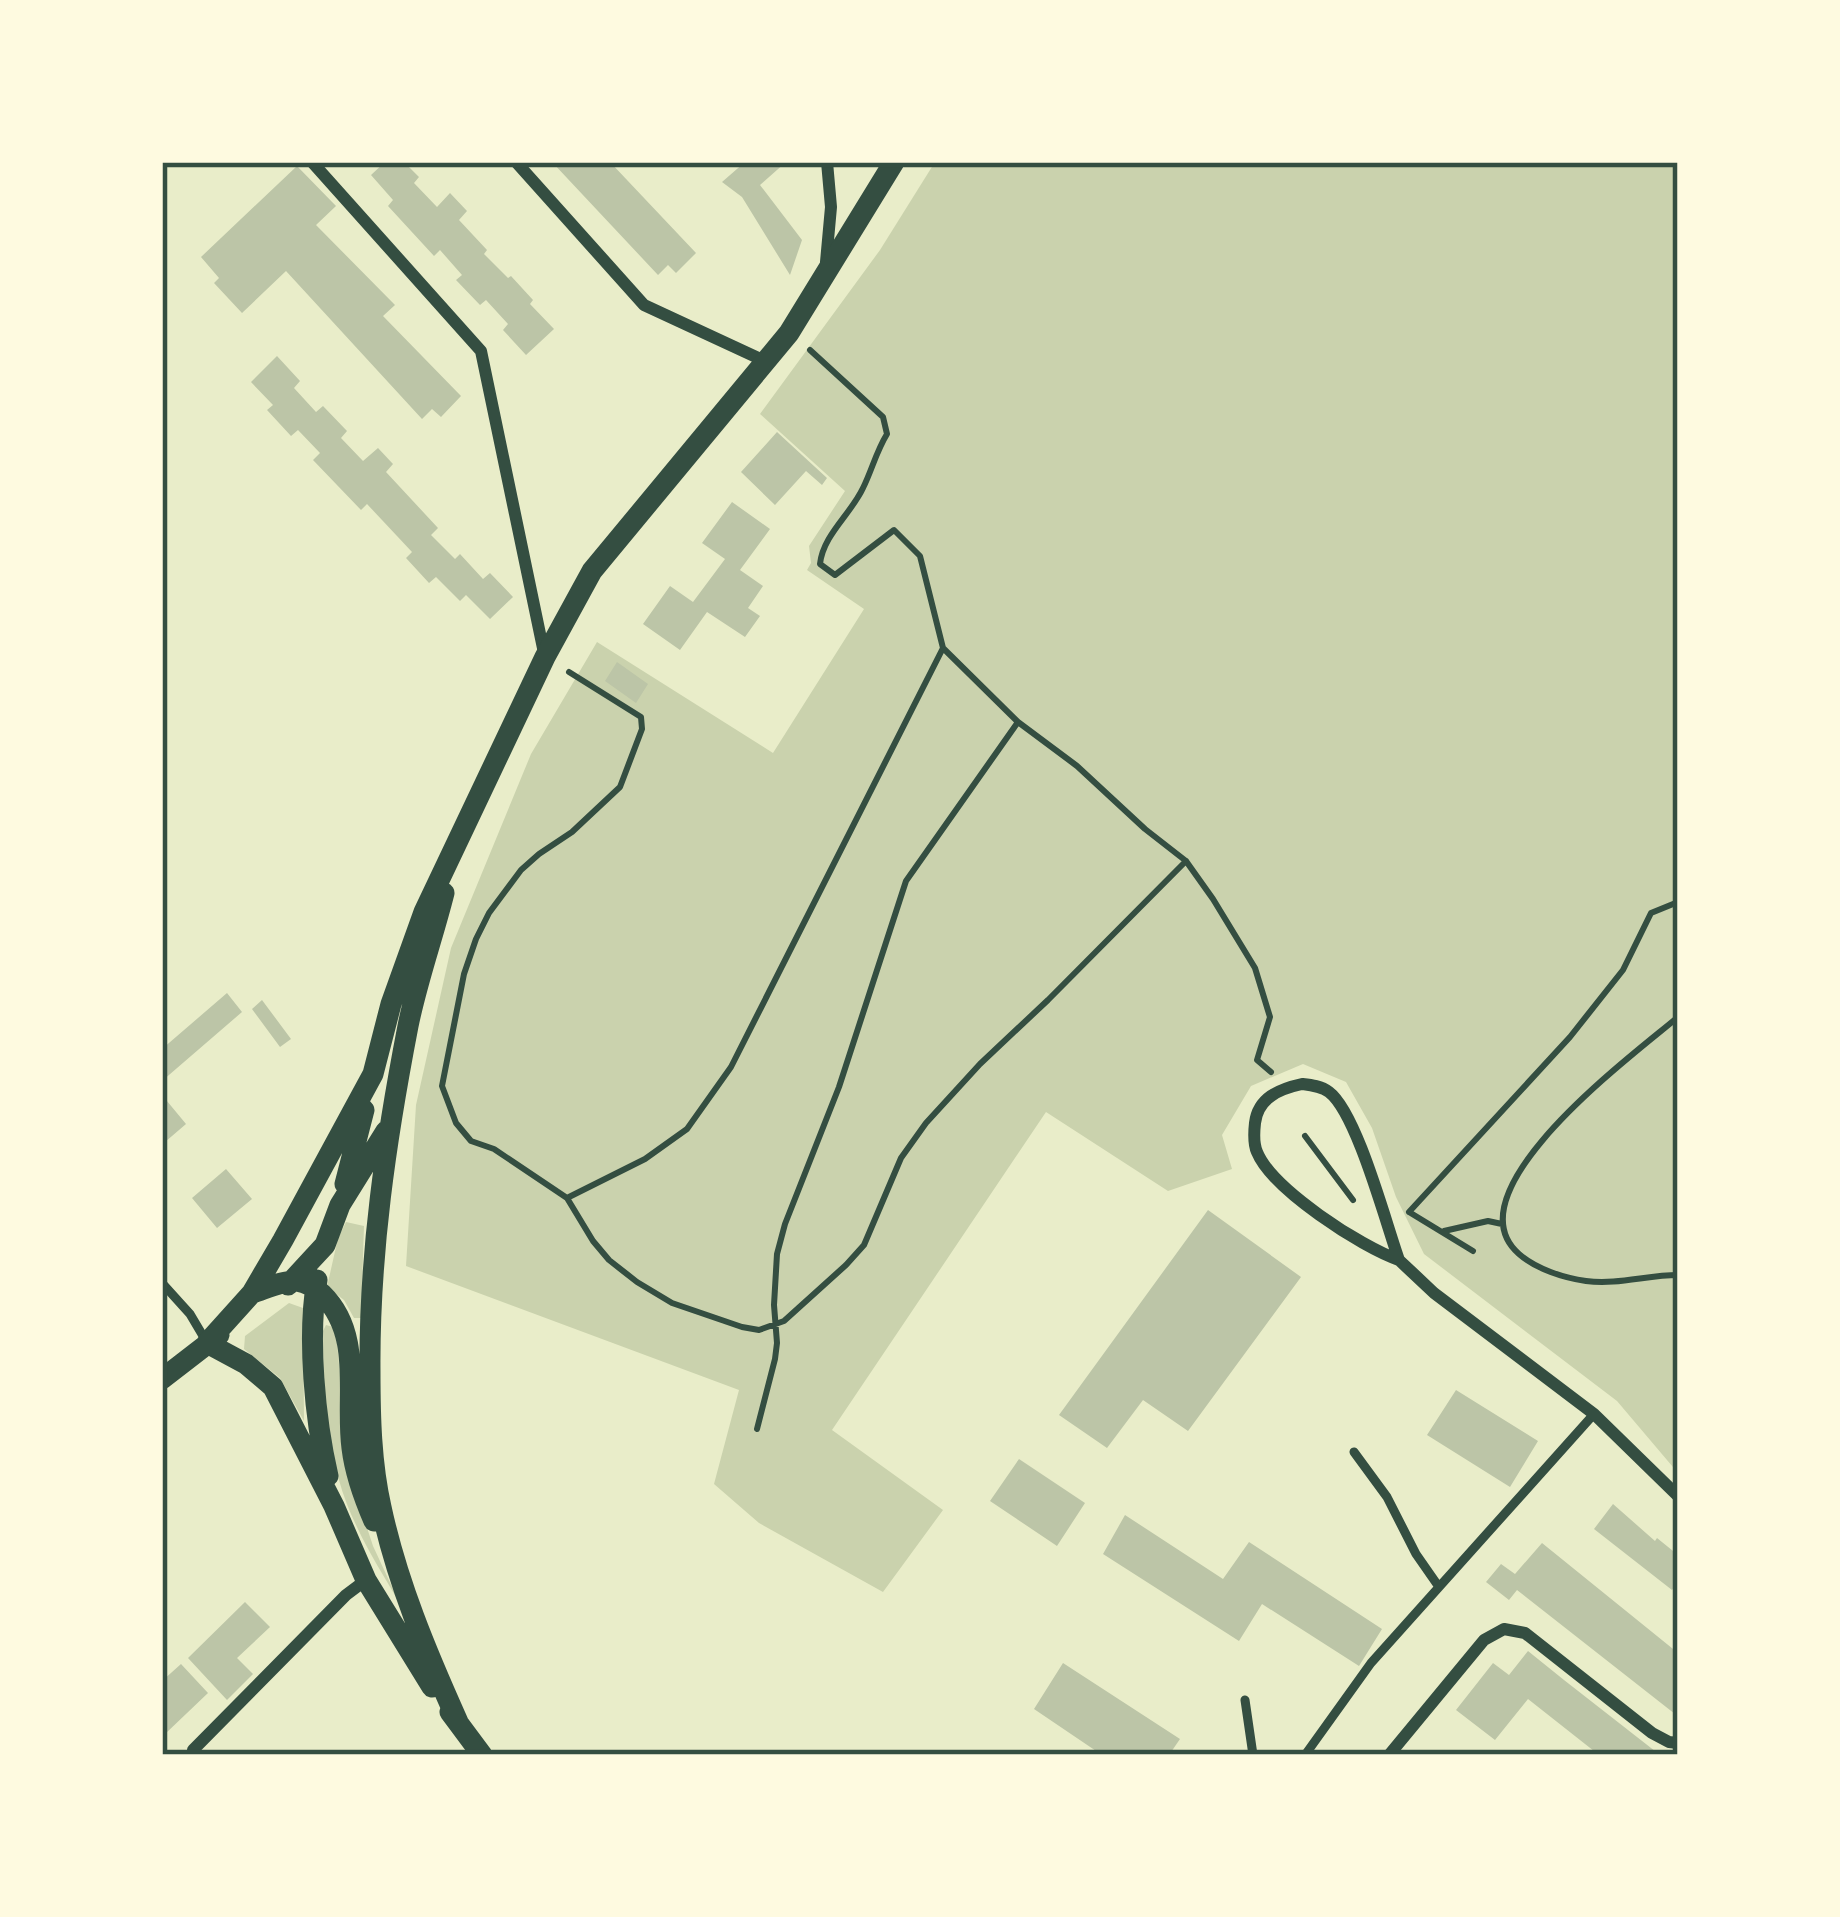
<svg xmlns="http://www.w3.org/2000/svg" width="1840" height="1917" font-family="'Space Grotesk',sans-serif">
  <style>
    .green { fill: #cad2ad }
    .building { fill: #bcc5a7 }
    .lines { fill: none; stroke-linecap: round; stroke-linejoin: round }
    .path { stroke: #344e41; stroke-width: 6 }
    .service { stroke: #344e41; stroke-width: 9 }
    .minor { stroke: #344e41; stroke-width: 12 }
    .tertiary { stroke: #344e41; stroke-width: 21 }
    .neatline { fill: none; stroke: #344e41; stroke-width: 4.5 }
  </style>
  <rect width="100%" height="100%" fill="#e9edc9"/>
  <path class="green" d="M 935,162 L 1678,162 L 1678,1473 L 1617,1401 L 1424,1254 L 1396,1197 L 1372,1128 L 1346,1082 L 1303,1064 L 1251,1086 L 1222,1135 L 1232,1169 L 1168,1191 L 1046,1112 L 832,1430 L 943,1510 L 883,1592 L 759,1523 L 714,1484 L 739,1390 L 406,1266 L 416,1105 L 451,948 L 531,754 L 597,642 L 773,753 L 864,609 L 807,570 L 811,563 L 809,546 L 845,491 L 760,414 L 880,250 Z
    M 346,1222 L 364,1226 L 361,1318 L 354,1318 L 344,1300 L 327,1287 L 338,1238 Z
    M 289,1303 L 303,1308 L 304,1421 L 280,1378 L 244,1349 L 245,1336 Z
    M 326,1325 L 333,1327 L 337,1343 L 349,1473 L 373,1546 L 399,1602 C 385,1578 369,1553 357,1527 C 327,1466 323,1398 323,1331 Z"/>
  <path class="building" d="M 385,162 L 404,162 L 419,177 L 414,183 L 437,207 L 450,193 L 467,211 L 459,220 L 487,250 L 484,254 L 508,278 L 511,276 L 533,300 L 530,304 L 554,329 L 526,355 L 503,330 L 508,324 L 486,300 L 480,305 L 456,280 L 462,275 L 440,250 L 434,256 L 388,206 L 393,200 L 371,175 Z
    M 552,162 L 610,162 L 696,253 L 676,273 L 668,265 L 658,275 Z
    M 745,162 L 786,162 L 760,185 L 802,240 L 790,275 L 742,197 L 722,182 Z
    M 297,166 L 336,206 L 316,225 L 395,305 L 383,316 L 461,396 L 441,417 L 432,409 L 422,419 L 286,271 L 242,313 L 214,283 L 219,278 L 201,257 Z
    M 277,356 L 300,381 L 294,388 L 316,412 L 323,406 L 347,431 L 341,438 L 363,461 L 378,448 L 393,464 L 386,472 L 438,528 L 431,535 L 455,559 L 460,554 L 483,579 L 490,573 L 513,597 L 490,619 L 466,595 L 460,601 L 436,577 L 429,583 L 406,558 L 412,552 L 367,504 L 361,510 L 313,460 L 320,453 L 298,430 L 291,436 L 267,410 L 273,405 L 251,382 Z
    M 777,432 L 827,478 L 822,485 L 806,471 L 775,505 L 741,472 Z
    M 732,502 L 770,529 L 740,570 L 763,586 L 748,608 L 760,616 L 745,637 L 707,612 L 680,650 L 643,624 L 670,586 L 693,602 L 725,559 L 702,543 Z
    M 617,662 L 648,684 L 636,703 L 605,681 Z
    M 227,993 L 242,1012 L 162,1081 L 162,1049 Z
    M 262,1000 L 291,1039 L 280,1047 L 252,1009 Z
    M 162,1095 L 186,1124 L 165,1142 L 162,1139 Z
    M 226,1169 L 252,1199 L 217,1228 L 192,1198 Z
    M 1208,1210 L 1301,1277 L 1188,1431 L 1143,1400 L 1107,1448 L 1059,1415 Z
    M 1456,1390 L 1538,1441 L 1510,1487 L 1427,1435 Z
    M 1019,1459 L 1085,1503 L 1057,1546 L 990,1501 Z
    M 1613,1504 L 1655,1541 L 1657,1538 L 1678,1555 L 1678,1583 L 1672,1590 L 1594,1529 Z
    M 1125,1515 L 1223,1579 L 1249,1542 L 1382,1629 L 1359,1666 L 1262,1604 L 1239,1641 L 1103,1554 Z
    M 1542,1543 L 1678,1653 L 1678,1711 L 1675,1714 L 1517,1590 L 1509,1600 L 1486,1582 L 1501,1564 L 1515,1574 Z
    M 245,1602 L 270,1627 L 237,1658 L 253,1674 L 227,1700 L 188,1658 Z
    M 1528,1651 L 1564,1680 L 1660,1755 L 1599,1755 L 1528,1699 L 1495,1740 L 1456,1710 L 1493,1663 L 1509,1675 Z
    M 1063,1663 L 1180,1739 L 1169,1755 L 1102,1755 L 1034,1709 Z
    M 181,1664 L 208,1693 L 165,1734 L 162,1731 L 162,1681 Z"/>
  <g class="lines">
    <path class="path" d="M 810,350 L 883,417 L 887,434 C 876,452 872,470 863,488 C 851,514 823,535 820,564 L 835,575 L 894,530 L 920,556 L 943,648 L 1018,722 L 1077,766 L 1145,829 L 1186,861 L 1213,899 L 1255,968 L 1270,1017 L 1257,1060 L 1271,1072
      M 569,672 L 641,717 L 642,729 L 620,787 L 572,832 L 539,854 L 521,870 L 489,913 L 476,939 L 464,974 L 442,1086 L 456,1123 L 471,1141 L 494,1149 L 567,1198 L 593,1241 L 609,1260 L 637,1282 L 672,1303 L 742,1327 L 759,1330 L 784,1321 L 846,1265 L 864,1245 L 901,1158 L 926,1123 L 980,1064 L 1048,1000 L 1186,861
      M 1678,1017 C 1636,1053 1447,1191 1519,1254 C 1536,1269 1564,1278 1586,1281 C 1618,1285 1647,1275 1678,1275
      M 1305,1136 L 1353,1200
      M 567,1198 L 645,1159 L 687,1129 L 731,1067 L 943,648
      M 1409,1212 L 1570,1037 L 1623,970 L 1651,913 L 1678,902
      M 1409,1212 L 1473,1251
      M 1444,1231 L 1488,1221 L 1502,1224
      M 757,1429 L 775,1359 L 777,1343 L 774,1305 L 777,1254 L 785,1224 L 839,1087 L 906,881 L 1018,722"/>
    <path class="service" d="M 162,1283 L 190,1314 L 206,1341
      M 1354,1452 L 1387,1497 L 1416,1554 L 1439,1587
      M 1245,1700 L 1253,1755
      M 1305,1755 L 1371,1663 L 1594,1414"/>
    <path class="minor" d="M 312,162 L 481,351 L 544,653
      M 516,162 L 644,305 L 767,362
      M 826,262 L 831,207 L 827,162
      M 1302,1084 C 1311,1085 1321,1086 1329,1092 C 1357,1113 1386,1224 1399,1260 C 1361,1247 1272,1189 1257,1152 C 1253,1143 1254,1132 1255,1123 C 1258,1098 1279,1089 1302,1084 Z
      M 1399,1260 L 1434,1293 L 1594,1414 L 1678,1496
      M 193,1750 L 346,1595 L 366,1580
      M 1389,1755 L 1484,1640 L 1504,1629 L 1525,1633 L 1652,1733 L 1669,1742 L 1678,1743"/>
    <path class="tertiary" d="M 444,893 C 433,937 417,981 408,1026 C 386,1140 369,1254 370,1371 C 370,1416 371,1463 381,1507 C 397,1582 427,1653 458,1722
      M 345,1184 L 364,1110
      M 317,1280 C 307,1337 315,1420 328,1476
      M 288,1285 L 325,1245 L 340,1205 L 386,1131
      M 252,1293 C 265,1289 284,1280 297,1281 C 307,1283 315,1287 322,1294 C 364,1335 345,1396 352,1448 C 355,1473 364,1498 374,1521
      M 207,1343 L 252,1293 L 283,1240 L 373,1074 L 391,1004 L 424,912 L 545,657 L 592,571 L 789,333 L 894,162
      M 207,1343 L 246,1364 L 273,1387 L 334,1506 L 366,1580 L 432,1687
      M 162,1379 L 219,1335
      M 450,1712 L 482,1755"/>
  </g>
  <rect width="1840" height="1917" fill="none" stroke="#fefae0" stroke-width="330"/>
  <rect x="165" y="165" width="1510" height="1587" class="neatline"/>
</svg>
